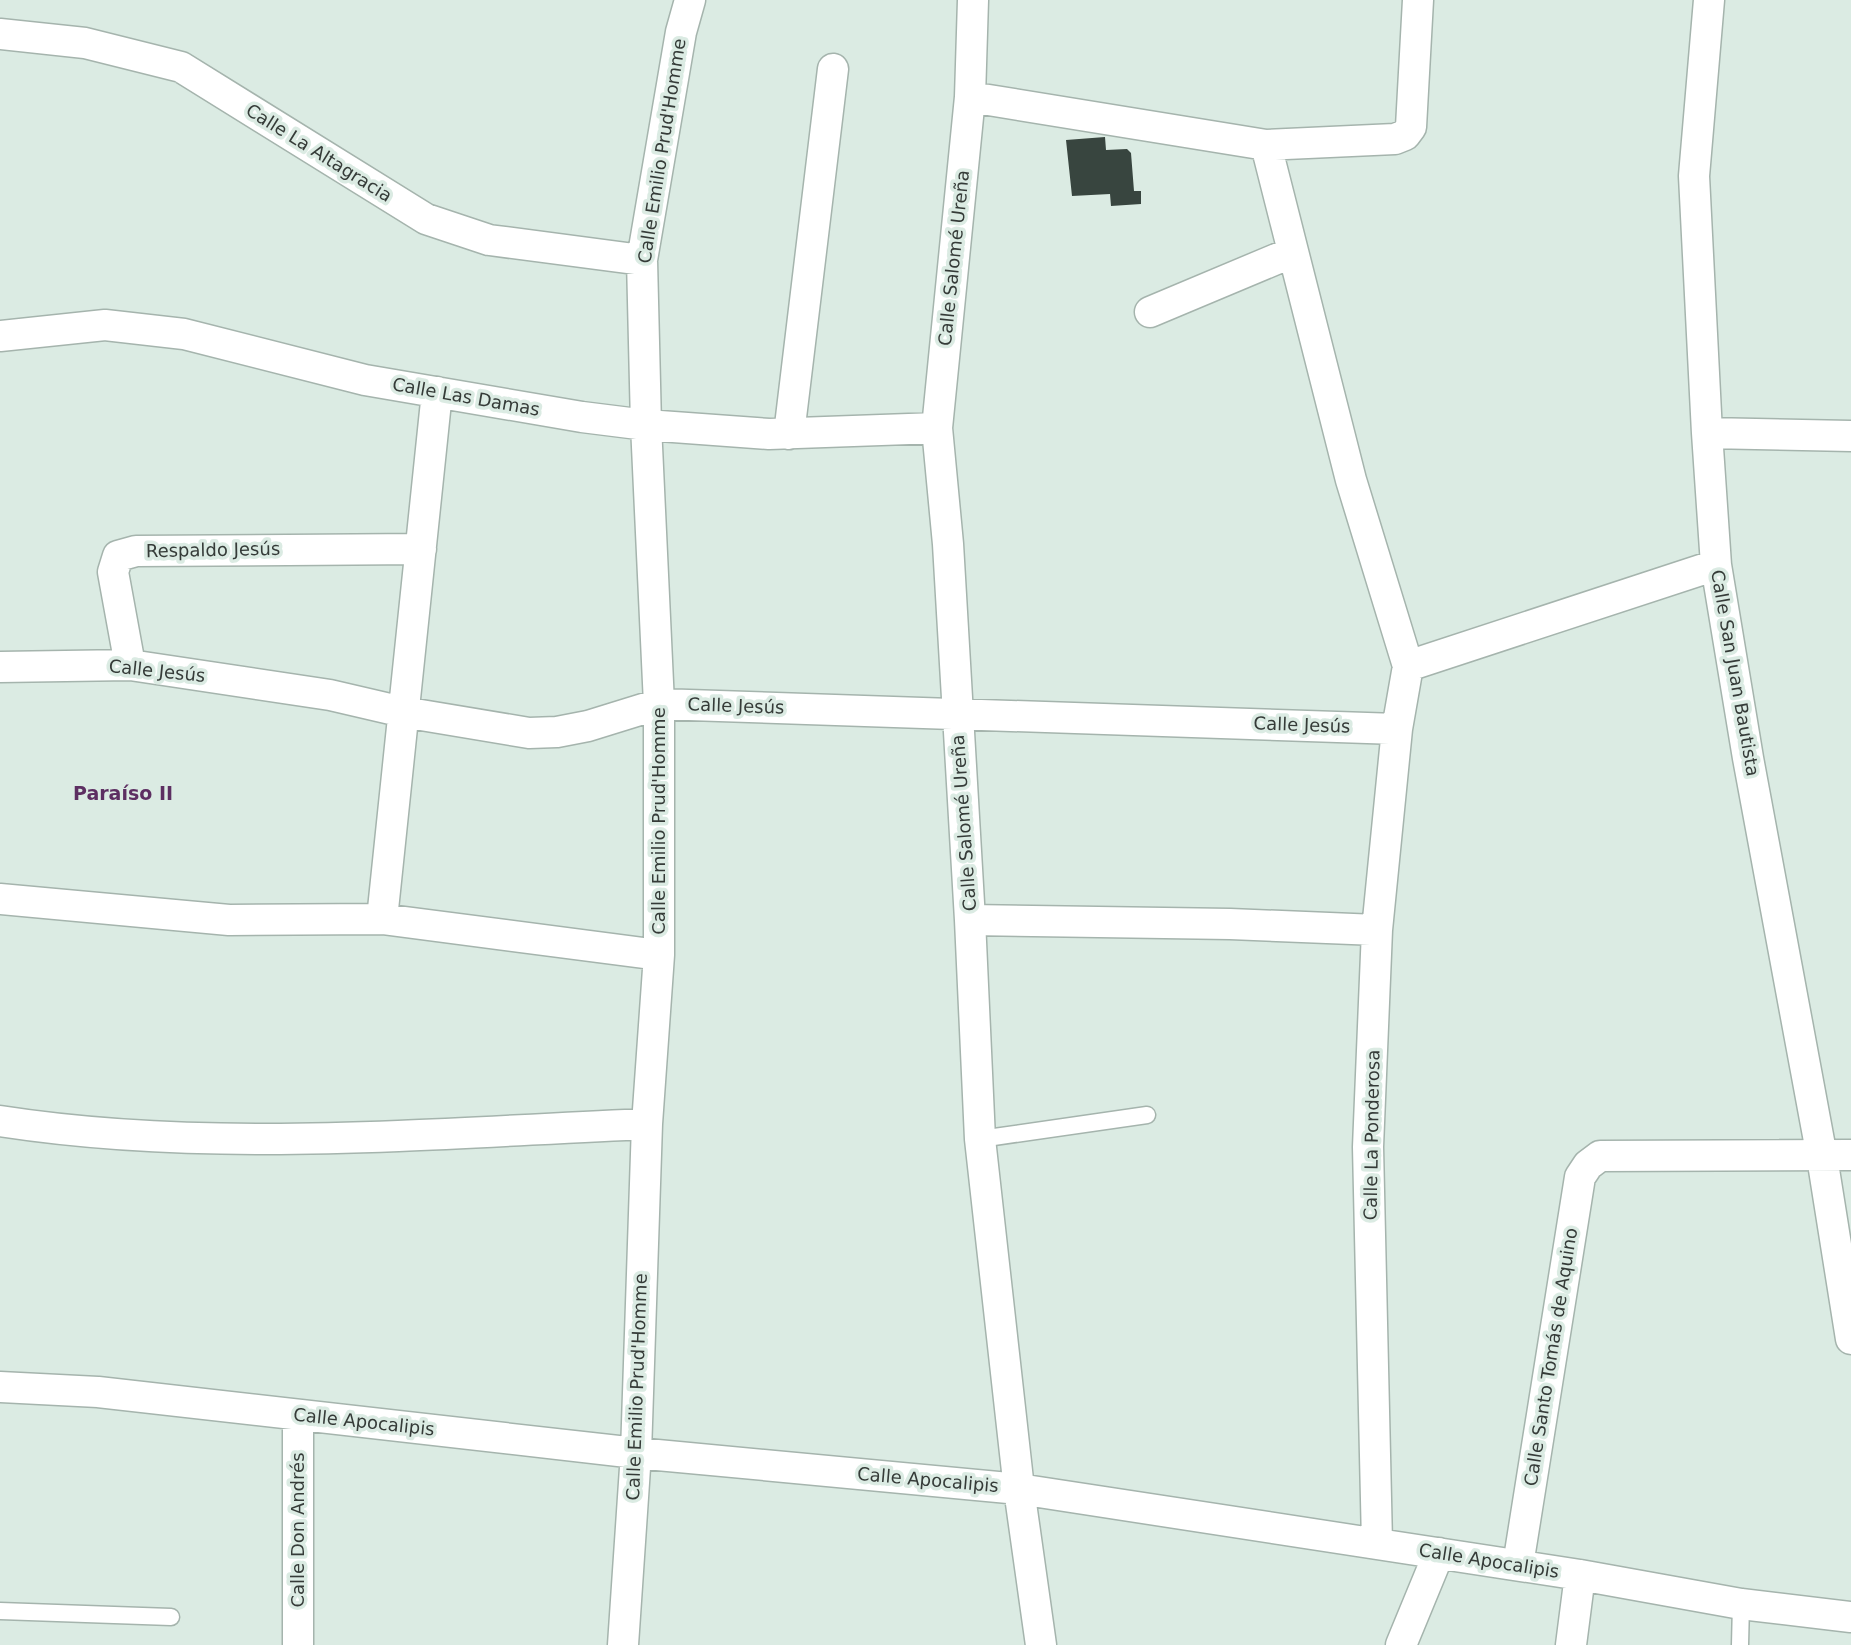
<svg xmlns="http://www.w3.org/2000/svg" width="1851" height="1645" font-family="'DejaVu Sans',sans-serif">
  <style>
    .building { fill: #38453f }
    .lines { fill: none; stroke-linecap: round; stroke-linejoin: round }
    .service-casing { stroke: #a5b4ad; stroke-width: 19 }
    .minor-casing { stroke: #a5b4ad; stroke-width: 33 }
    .service { stroke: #fff; stroke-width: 16 }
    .minor { stroke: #fff; stroke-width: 30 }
    .labels { text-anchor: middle; stroke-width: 7; stroke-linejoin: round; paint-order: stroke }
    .street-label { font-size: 18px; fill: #353b38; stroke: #dbebe3 }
    .neighbourhood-label { font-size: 19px; font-weight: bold; fill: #5d2f62; stroke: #dbebe3 }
  </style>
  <rect width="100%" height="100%" fill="#dbebe3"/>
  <path class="building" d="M 1105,137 L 1106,150 L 1127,149 L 1131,153 L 1134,191 L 1141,191 L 1141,204 L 1111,206 L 1110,194 L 1072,196 L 1066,140 Z"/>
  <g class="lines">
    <g class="service-casing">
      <path id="service" d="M 980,1139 L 1147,1115
        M 0,1611 L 171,1617
        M 1740,1645 L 1741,1604"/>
    </g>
    <g class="minor-casing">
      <path id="minor" d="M 973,0 L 970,97 L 937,428 L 948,544 L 970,920 L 980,1139 L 1019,1489 L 1041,1645
        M 1709,0 L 1694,176 L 1707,433 L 1716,565 L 1748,758 L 1822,1157 L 1851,1339
        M 0,34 L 85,43 L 181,67 L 426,219 L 489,240 L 642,260
        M 970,97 L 1266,145
        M 1150,312 L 1293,252
        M 0,336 L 105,325 L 184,334 L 365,380 L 582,417 L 646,425 L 769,434 L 937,428
        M 1707,433 L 1851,436
        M 789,434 L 833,69
        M 130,665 L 113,572 L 118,556 L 136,551 L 421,549
        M 1408,666 L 1351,480 L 1266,145 L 1395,139 L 1405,135 L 1411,127 L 1418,0
        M 0,667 L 130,665 L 330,695 L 403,712 L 529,733 L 557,732 L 588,726 L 659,704 L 1397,729
        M 0,899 L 229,920 L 382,919 L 659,955
        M 382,919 L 437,392
        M 970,920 L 1230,924 L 1377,930
        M 0,1121 C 213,1154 433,1133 647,1124
        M 0,1387 L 98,1392 L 636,1453 L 1019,1489 L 1580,1575 L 1741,1604 L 1851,1617
        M 1377,1543 L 1368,1147 L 1377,930 L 1397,729 L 1408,666 L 1716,565
        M 1518,1565 L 1580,1177 L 1588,1165 L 1600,1156 L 1851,1155
        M 298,1645 L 298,1415
        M 623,1645 L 636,1453 L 647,1124 L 659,955 L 659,704 L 646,425 L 642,260 L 681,32 L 690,0
        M 1401,1645 L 1439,1553
        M 1571,1645 L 1580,1575"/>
    </g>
    <use href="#service" class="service"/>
    <use href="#minor" class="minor"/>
  </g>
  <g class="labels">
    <g class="street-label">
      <text transform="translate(662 151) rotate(-81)" y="6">Calle Emilio Prud'Homme</text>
      <text transform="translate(319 153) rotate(32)" y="6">Calle La Altagracia</text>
      <text transform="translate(954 258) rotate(-84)" y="6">Calle Salomé Ureña</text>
      <text transform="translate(466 397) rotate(10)" y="6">Calle Las Damas</text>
      <text transform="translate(213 550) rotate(-1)" y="6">Respaldo Jesús</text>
      <text transform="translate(157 671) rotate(6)" y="6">Calle Jesús</text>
      <text transform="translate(1735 673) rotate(80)" y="6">Calle San Juan Bautista</text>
      <text transform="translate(736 706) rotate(2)" y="6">Calle Jesús</text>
      <text transform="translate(1302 725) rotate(2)" y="6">Calle Jesús</text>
      <text transform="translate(659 821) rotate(-90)" y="6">Calle Emilio Prud'Homme</text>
      <text transform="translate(964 823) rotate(-94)" y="6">Calle Salomé Ureña</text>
      <text transform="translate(1372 1135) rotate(-89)" y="6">Calle La Ponderosa</text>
      <text transform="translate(1551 1357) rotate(-81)" y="6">Calle Santo Tomás de Aquino</text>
      <text transform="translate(637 1387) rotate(-88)" y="6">Calle Emilio Prud'Homme</text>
      <text transform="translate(364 1422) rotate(6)" y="6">Calle Apocalipis</text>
      <text transform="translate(928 1480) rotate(5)" y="6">Calle Apocalipis</text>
      <text transform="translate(298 1530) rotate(-90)" y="6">Calle Don Andrés</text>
      <text transform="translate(1489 1561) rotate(9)" y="6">Calle Apocalipis</text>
    </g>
    <g class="neighbourhood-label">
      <text x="123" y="800">Paraíso II</text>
    </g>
  </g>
</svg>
